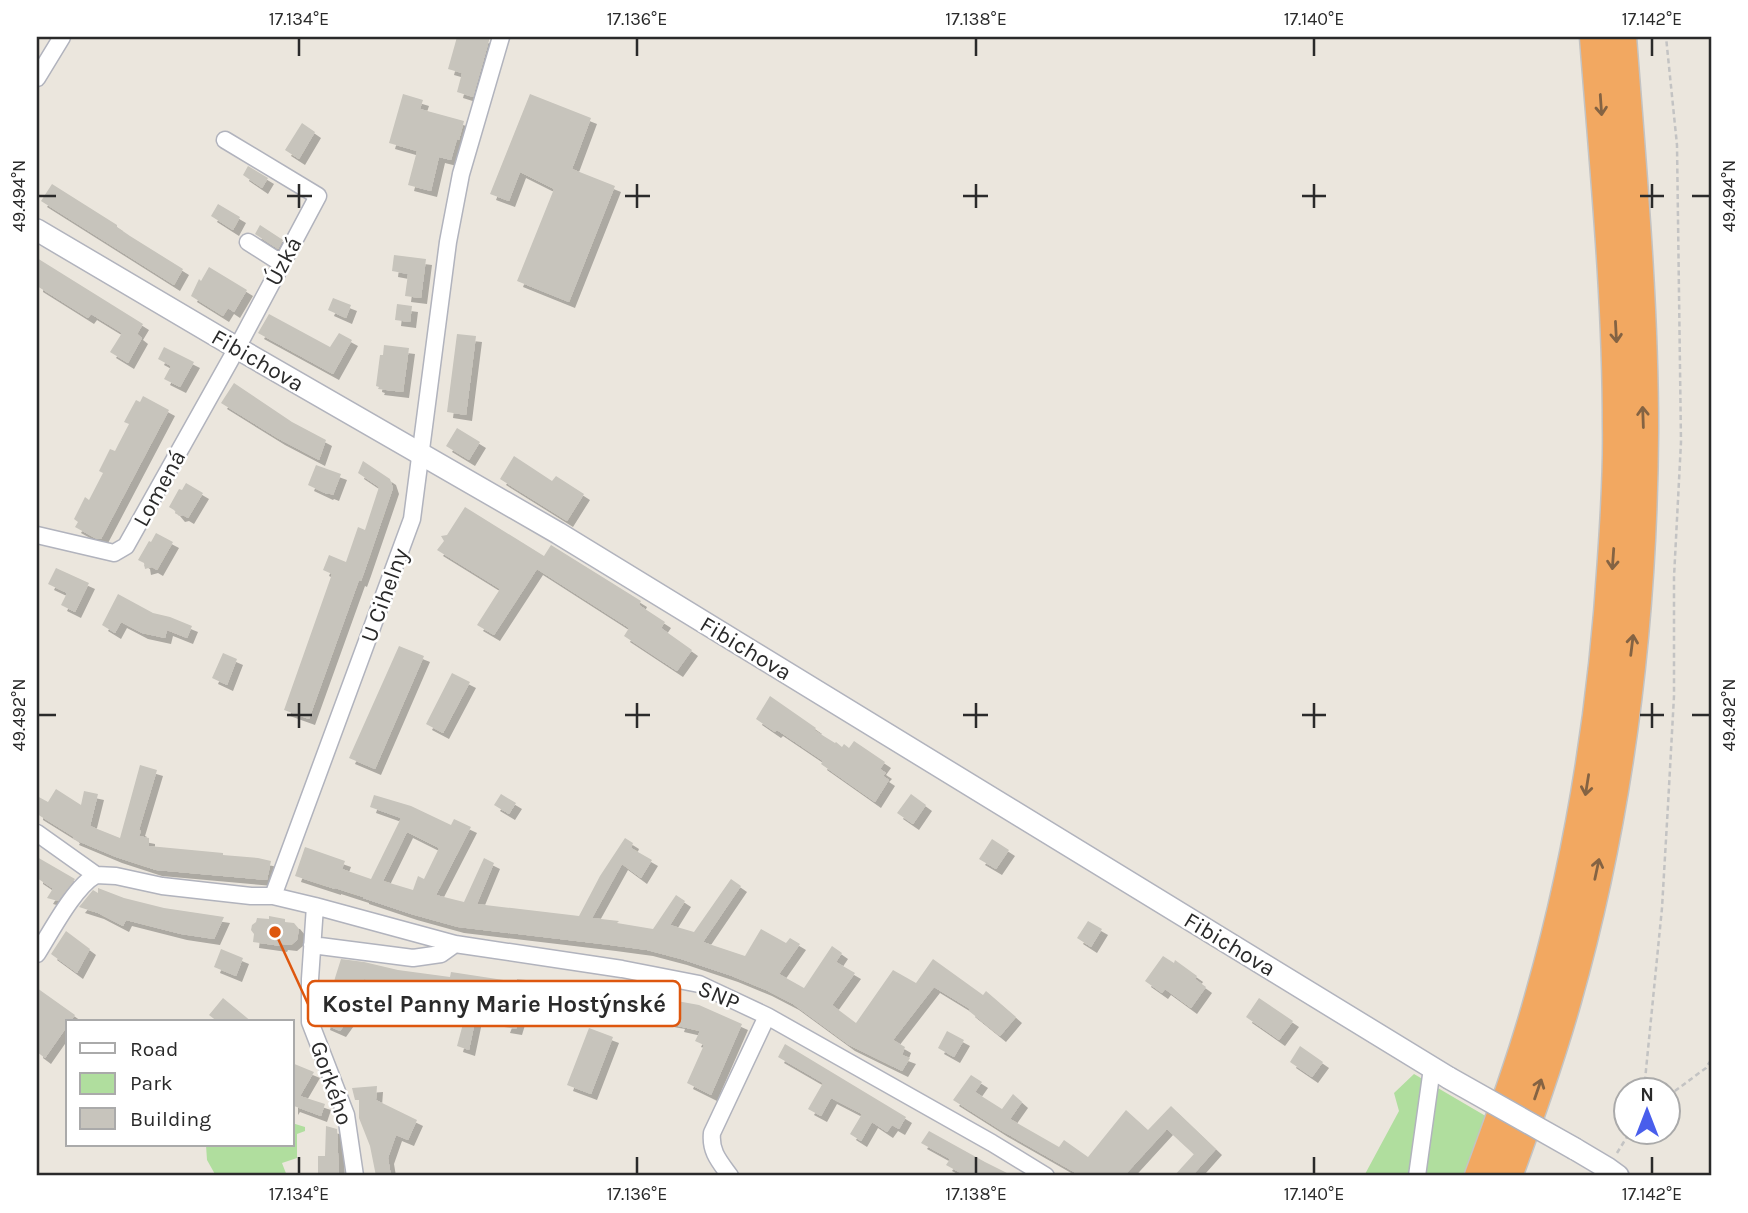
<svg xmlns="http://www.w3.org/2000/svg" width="1748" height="1213" font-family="Karla,sans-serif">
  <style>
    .green { fill: #b0de9e }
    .building { fill: #c7c4bc; fill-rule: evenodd; filter: url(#shadow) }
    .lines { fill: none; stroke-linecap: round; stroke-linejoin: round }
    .minor-casing { stroke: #b1b3bd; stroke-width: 19 }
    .tertiary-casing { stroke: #b1b3bd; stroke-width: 24 }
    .motorway-casing { stroke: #c3c3c3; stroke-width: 33 }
    .path { stroke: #c3c3c3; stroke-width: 2.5; stroke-dasharray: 5 3.5; stroke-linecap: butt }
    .minor { stroke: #fff; stroke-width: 16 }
    .tertiary { stroke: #fff; stroke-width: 21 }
    .motorway { stroke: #f2a861; stroke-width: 30 }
    .tertiary-bridge-casing { stroke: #b1b3bd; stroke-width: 24; stroke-linecap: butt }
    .tertiary-bridge { stroke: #fff; stroke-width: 21 }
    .oneway { stroke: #846343 }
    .ticks { fill: none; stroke: #2a2a2a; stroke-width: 2.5 }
    .labels { text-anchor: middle; stroke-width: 5; stroke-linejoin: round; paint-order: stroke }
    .street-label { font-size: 23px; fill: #2a2a2a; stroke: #fff }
    .leader { fill: none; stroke: #de570e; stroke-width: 2.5 }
    .callout-dot { fill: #de570e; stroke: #fff; stroke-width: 2.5 }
    .callout { fill: #fff; stroke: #de570e; stroke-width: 2.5 }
    .callout-label { font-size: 24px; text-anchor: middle; font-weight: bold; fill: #2a2a2a }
    .neatline { fill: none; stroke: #2a2a2a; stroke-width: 2.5 }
    .ticks-label { font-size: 18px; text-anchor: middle; fill: #2a2a2a }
  </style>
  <defs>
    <filter id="shadow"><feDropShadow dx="6" dy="6" stdDeviation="0" flood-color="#0004"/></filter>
  </defs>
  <rect width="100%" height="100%" fill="#ebe6dd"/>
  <path class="green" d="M 1414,1074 L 1489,1118 L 1467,1176 L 1364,1176 L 1399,1111 L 1394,1093 Z
    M 292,1123 L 305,1127 L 305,1131 L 297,1134 L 297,1158 L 282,1163 L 287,1176 L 216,1176 L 207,1160 L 206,1145 L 232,1145 L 237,1147 L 238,1145 L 292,1145 Z"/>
  <path class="building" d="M 457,37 L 490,37 L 473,97 L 457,92 L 462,73 L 448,69 Z
    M 403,94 L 423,100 L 420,109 L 464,121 L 459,140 L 457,139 L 451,160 L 439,157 L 431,191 L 408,185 L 417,151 L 389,143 Z
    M 530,94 L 591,118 L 572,169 L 615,186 L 569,302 L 517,281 L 554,189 L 520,172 L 509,201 L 490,194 Z
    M 302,123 L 315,132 L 299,159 L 285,150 Z
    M 248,166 L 268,178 L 262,188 L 243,175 Z
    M 52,184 L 117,225 L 117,227 L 130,236 L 183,269 L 174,285 L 41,201 Z
    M 218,204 L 240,217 L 233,230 L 211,216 Z
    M 260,225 L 283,240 L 278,249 L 255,234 Z
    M 394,255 L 426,259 L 421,298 L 405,296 L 408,274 L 392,271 Z
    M 37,258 L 143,324 L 137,334 L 142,338 L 128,363 L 110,352 L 122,333 L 91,314 L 88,318 L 37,286 Z
    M 209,267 L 247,290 L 234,312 L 228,308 L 223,316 L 191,296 L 199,279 L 201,281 Z
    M 333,298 L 351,305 L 346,318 L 328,310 Z
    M 397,304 L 412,306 L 410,322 L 395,320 Z
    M 269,314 L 330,347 L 339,333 L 352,340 L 333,374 L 258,333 Z
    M 457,334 L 476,336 L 466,415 L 447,412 Z
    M 384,345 L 409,348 L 403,392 L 378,389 L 379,387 L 376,386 L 380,355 L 383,355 Z
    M 164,347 L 194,362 L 180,387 L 164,379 L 171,366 L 158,359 Z
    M 234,383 L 292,422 L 326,440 L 319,460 L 279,439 L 221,403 Z
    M 143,396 L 169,410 L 101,539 L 95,538 L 75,527 L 78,522 L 74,519 L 85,497 L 89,500 L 103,473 L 99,471 L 110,449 L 115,451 L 118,445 L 129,424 L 124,422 L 136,400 L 140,402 Z
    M 457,428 L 480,442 L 469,460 L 446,446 Z
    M 514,456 L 552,481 L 556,476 L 584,494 L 567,521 L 500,479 Z
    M 363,461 L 390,479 L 393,488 L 365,570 L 361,581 L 359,580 L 309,719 L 284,710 L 332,574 L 323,570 L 329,555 L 346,562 L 358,527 L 365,530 L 379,487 L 358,473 Z
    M 316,465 L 341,474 L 333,495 L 328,493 L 327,494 L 308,485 Z
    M 186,483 L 203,493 L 188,518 L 183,515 L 179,516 L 174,510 L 169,507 L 179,489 L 182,490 Z
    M 465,507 L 544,556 L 551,545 L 641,601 L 639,605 L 665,622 L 661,628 L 692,650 L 677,671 L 624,636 L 629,628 L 537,569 L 494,635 L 477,625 L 500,589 L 437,550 L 444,541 L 441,536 L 447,535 Z
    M 156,533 L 173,542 L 157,570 L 152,567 L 145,569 L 144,563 L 138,560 L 149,541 L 151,542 Z
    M 56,568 L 89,583 L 75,612 L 61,605 L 67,593 L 48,584 Z
    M 118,594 L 153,613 L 170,617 L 192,626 L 187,638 L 167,630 L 165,638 L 142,633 L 121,622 L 115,633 L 102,625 Z
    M 399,646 L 424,656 L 375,769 L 349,758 Z
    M 223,653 L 237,659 L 227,685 L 212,678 Z
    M 452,673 L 470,682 L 443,733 L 426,724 Z
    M 770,696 L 816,728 L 814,730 L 835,743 L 836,742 L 842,747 L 844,744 L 849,748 L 854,741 L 885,762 L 880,769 L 886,773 L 883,776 L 889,780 L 875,802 L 821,764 L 823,761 L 777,730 L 775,732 L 756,719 Z
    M 140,765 L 157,770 L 139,830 L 141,831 L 139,836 L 149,838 L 149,846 L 223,853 L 223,855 L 258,858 L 271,861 L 267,880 L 156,870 L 116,857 L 73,839 L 74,837 L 37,814 L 37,796 L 48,802 L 56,789 L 81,805 L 84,791 L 98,794 L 90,826 L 120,838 Z
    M 501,794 L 516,803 L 509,814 L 494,805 Z
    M 911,794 L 926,805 L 913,824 L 897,813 Z
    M 374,795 L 411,806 L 451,825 L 454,819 L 471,827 L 436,895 L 464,902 L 484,858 L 494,863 L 477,904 L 579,916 L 600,876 L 625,838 L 633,843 L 631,848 L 652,860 L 641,878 L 622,864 L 592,918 L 619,921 L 617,923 L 653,929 L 676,895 L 685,901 L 670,925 L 694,932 L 731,879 L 741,886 L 703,942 L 745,956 L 761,929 L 786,943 L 790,938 L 800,944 L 779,974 L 804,988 L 832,946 L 842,953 L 836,962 L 855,973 L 832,1005 L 856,1023 L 893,970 L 916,983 L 933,959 L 983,995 L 986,991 L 1016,1017 L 1000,1036 L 969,1011 L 970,1009 L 934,987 L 893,1040 L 905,1047 L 902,1055 L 910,1058 L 902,1071 L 849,1045 L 793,1004 L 766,990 L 732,976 L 681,959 L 647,950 L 610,945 L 458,927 L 411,914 L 363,898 L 363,897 L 335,888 L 335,889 L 295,876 L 305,847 L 345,861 L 342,869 L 371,879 L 401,818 L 370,807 ZM 407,832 L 439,848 L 424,879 L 418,876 L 413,890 L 383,881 Z
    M 992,839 L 1009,850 L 996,869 L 979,859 Z
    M 37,857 L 75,879 L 58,901 L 47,898 L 52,890 L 52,888 L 37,878 Z
    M 98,888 L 124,898 L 164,908 L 224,917 L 214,939 L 181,934 L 126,920 L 123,926 L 98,913 L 79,907 L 93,890 L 98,893 Z
    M 269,916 L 285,919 L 285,922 L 294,923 L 299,929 L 297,940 L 291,945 L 282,944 L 281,946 L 253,942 L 254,934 L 251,930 L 252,925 L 256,922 L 257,918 L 269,919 Z
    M 1088,921 L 1102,929 L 1091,947 L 1077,938 Z
    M 66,931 L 90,949 L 77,973 L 51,954 Z
    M 221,949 L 243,958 L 236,976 L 214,967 Z
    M 1163,956 L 1174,963 L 1175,960 L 1197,976 L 1195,979 L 1206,987 L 1191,1008 L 1165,989 L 1162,993 L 1145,981 Z
    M 341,959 L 364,962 L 398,970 L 450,977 L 451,972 L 517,982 L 517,979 L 554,983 L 644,995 L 699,1005 L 742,1024 L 711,1095 L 687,1083 L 704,1045 L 695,1041 L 700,1031 L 678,1026 L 679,1023 L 639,1016 L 639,1018 L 543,1002 L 541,1011 L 523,1006 L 516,1029 L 504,1027 L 513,1004 L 480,997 L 480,999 L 438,993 L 437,997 L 429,996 L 428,1001 L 409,999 L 407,1010 L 404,1012 L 402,1021 L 393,1019 L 391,1021 L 391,1019 L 389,1018 L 393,1011 L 398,986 L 364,979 L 355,1010 L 340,1031 L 324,1024 L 335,978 Z
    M 37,988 L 75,1015 L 70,1022 L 68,1022 L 68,1025 L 45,1058 L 37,1052 Z
    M 223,998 L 252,1022 L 218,1022 L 209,1015 Z
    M 1259,998 L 1293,1021 L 1279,1040 L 1246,1017 Z
    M 467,1009 L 477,1012 L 469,1050 L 457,1046 Z
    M 589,1028 L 613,1037 L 591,1094 L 567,1085 Z
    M 947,1031 L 964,1040 L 954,1057 L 938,1048 Z
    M 785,1044 L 906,1117 L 899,1129 L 892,1125 L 887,1132 L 872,1122 L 861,1141 L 850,1134 L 862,1114 L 831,1098 L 821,1116 L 808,1109 L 823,1083 L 778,1057 Z
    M 1300,1046 L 1323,1062 L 1312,1077 L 1290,1062 Z
    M 292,1063 L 314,1072 L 300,1096 L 325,1104 L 321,1116 L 294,1106 L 292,1109 Z
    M 971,1075 L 982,1082 L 975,1092 L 1002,1109 L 1013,1094 L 1022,1102 L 1010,1119 L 1059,1147 L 1064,1140 L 1088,1157 L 1126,1110 L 1148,1130 L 1171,1106 L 1216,1149 L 1192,1176 L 1174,1176 L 1194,1154 L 1167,1129 L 1124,1176 L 1081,1176 L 1002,1131 L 953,1100 Z
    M 377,1086 L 376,1100 L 417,1120 L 408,1140 L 396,1135 L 388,1158 L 391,1176 L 376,1176 L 370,1146 L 359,1118 L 359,1100 L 355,1100 L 352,1088 Z
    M 326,1126 L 337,1129 L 339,1176 L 318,1176 L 318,1156 L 325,1156 Z
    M 929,1131 L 985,1162 L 1013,1176 L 966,1176 L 946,1165 L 950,1159 L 921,1143 Z"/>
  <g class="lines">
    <g class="minor-casing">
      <path id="minor" d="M 37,78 L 62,37
        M 248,242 L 281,263
        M 37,535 L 114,553 L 126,546 L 237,348 L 318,196 L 225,140
        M 37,833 L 96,875 L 116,876 L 162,886 L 251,896 L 273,896 L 315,906 L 455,944 L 622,969 L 699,984 L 767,1016 L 992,1143 L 1046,1176
        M 273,896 L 412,519 L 448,242 L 461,174 L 501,37
        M 315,906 L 310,979 L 310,1022 L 346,1115 L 355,1176
        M 312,945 L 413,958 L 441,954 L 455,944
        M 37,954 C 51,932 74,887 96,875
        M 730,1176 C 720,1162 710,1152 712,1133 L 767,1016
        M 1417,1176 L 1432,1068"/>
    </g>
    <g class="tertiary-casing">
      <path id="tertiary" d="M 37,230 L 237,348 L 558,533 L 1449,1078
        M 1575,1149 L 1607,1168 L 1618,1176"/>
    </g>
    <g class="motorway-casing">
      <path id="motorway" d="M 1480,1176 C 1502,1116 1524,1056 1541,994 C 1581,853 1604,706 1613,559 C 1616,515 1619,470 1618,426 C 1618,296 1605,166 1595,37
        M 1507,1176 C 1528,1118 1549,1060 1566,1000 C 1618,816 1642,622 1643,431 C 1643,300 1631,168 1621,37"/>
    </g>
    <path class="path" d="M 1644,1090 L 1662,908 L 1668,805 L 1674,696 L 1674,577 L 1681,442 L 1677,145 L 1666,37
      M 1668,1096 L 1706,1068 L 1711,1060
      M 1617,1153 L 1630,1132"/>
    <use href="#minor" class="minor"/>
    <use href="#tertiary" class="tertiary"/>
    <use href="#motorway" class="motorway"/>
    <g class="tertiary-bridge-casing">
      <path id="tertiary-bridge" d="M 1449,1078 L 1575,1149"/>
    </g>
    <use href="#tertiary-bridge" class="tertiary-bridge"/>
  </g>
  <defs><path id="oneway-shaft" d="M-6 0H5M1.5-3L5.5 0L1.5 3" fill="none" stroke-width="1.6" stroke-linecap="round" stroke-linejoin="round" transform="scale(1.75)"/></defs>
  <g class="oneway">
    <use href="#oneway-shaft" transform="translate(1601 105) rotate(86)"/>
    <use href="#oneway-shaft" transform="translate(1616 332) rotate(87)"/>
    <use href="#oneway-shaft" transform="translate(1643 417) rotate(-92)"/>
    <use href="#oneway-shaft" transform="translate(1613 559) rotate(94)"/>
    <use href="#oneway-shaft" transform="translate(1632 645) rotate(-83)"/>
    <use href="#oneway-shaft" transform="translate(1587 785) rotate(99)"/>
    <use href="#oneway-shaft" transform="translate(1597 869) rotate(-78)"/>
    <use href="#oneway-shaft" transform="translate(1538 1089) rotate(-71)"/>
  </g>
  <path class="ticks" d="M 299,38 L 299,56M 637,38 L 637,56M 976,38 L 976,56M 1314,38 L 1314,56M 1652,38 L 1652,56M 299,184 L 299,208M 637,184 L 637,208M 976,184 L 976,208M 1314,184 L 1314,208M 1652,184 L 1652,208M 38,196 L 56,196M 287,196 L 312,196M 625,196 L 650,196M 963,196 L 988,196M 1302,196 L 1326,196M 1640,196 L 1664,196M 1692,196 L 1710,196M 299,703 L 299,728M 637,703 L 637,728M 976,703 L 976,728M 1314,703 L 1314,728M 1652,703 L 1652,728M 38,715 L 56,715M 287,715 L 312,715M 625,715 L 650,715M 963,715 L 988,715M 1302,715 L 1326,715M 1640,715 L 1664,715M 1692,715 L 1710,715M 299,1157 L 299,1174M 637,1157 L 637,1174M 976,1157 L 976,1174M 1314,1157 L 1314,1174M 1652,1157 L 1652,1174"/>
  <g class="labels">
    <g class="street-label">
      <text transform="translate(283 261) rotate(-62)" y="8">Úzká</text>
      <text transform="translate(258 360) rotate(30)" y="8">Fibichova</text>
      <text transform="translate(159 488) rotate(-61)" y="8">Lomená</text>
      <text transform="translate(384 595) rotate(-70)" y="8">U Cihelny</text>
      <text transform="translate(746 648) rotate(31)" y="8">Fibichova</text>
      <text transform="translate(1230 944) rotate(31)" y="8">Fibichova</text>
      <text transform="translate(719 995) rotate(23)" y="8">SNP</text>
      <text transform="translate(332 1083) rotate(71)" y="8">Gorkého</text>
    </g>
  </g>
  <path class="leader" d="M275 932L308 1004"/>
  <circle class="callout-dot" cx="275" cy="932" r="7"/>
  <rect class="callout" x="308" y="981" width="372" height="45" rx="7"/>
  <g class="callout-label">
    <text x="494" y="1012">Kostel Panny Marie Hostýnské</text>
  </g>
  <rect width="1748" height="1213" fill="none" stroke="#ffffff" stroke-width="77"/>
  <rect x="66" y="1020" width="228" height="126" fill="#ffffff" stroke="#aaaaaa" stroke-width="2"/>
  <rect x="80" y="1043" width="35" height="10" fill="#ffffff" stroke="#aaaaaa" stroke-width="2"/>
  <text x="130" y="1056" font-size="21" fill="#2a2a2a">Road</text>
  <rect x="80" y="1073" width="35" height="21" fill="#b0de9e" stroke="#aaaaaa" stroke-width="2"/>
  <text x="130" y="1090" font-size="21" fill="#2a2a2a">Park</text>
  <rect x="80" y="1108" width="35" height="21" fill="#c7c4bc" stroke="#aaaaaa" stroke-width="2"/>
  <text x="130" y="1126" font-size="21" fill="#2a2a2a">Building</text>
  <g transform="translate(1647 1111)"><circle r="33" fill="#ffffff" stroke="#aaaaaa" stroke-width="2"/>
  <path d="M0-5L12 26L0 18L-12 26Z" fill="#495eec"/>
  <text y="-10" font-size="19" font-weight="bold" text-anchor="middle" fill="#2a2a2a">N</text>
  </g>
  <rect x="38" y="38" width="1672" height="1136" class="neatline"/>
  <g class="ticks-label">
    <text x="299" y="25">17.134°E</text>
    <text x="637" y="25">17.136°E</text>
    <text x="976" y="25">17.138°E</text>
    <text x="1314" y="25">17.140°E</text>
    <text x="1652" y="25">17.142°E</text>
    <text transform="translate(19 196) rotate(-90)" y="6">49.494°N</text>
    <text transform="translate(1729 196) rotate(-90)" y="6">49.494°N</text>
    <text transform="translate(19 715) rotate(-90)" y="6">49.492°N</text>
    <text transform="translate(1729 715) rotate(-90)" y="6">49.492°N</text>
    <text x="299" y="1200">17.134°E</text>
    <text x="637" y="1200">17.136°E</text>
    <text x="976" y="1200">17.138°E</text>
    <text x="1314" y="1200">17.140°E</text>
    <text x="1652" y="1200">17.142°E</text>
  </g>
</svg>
